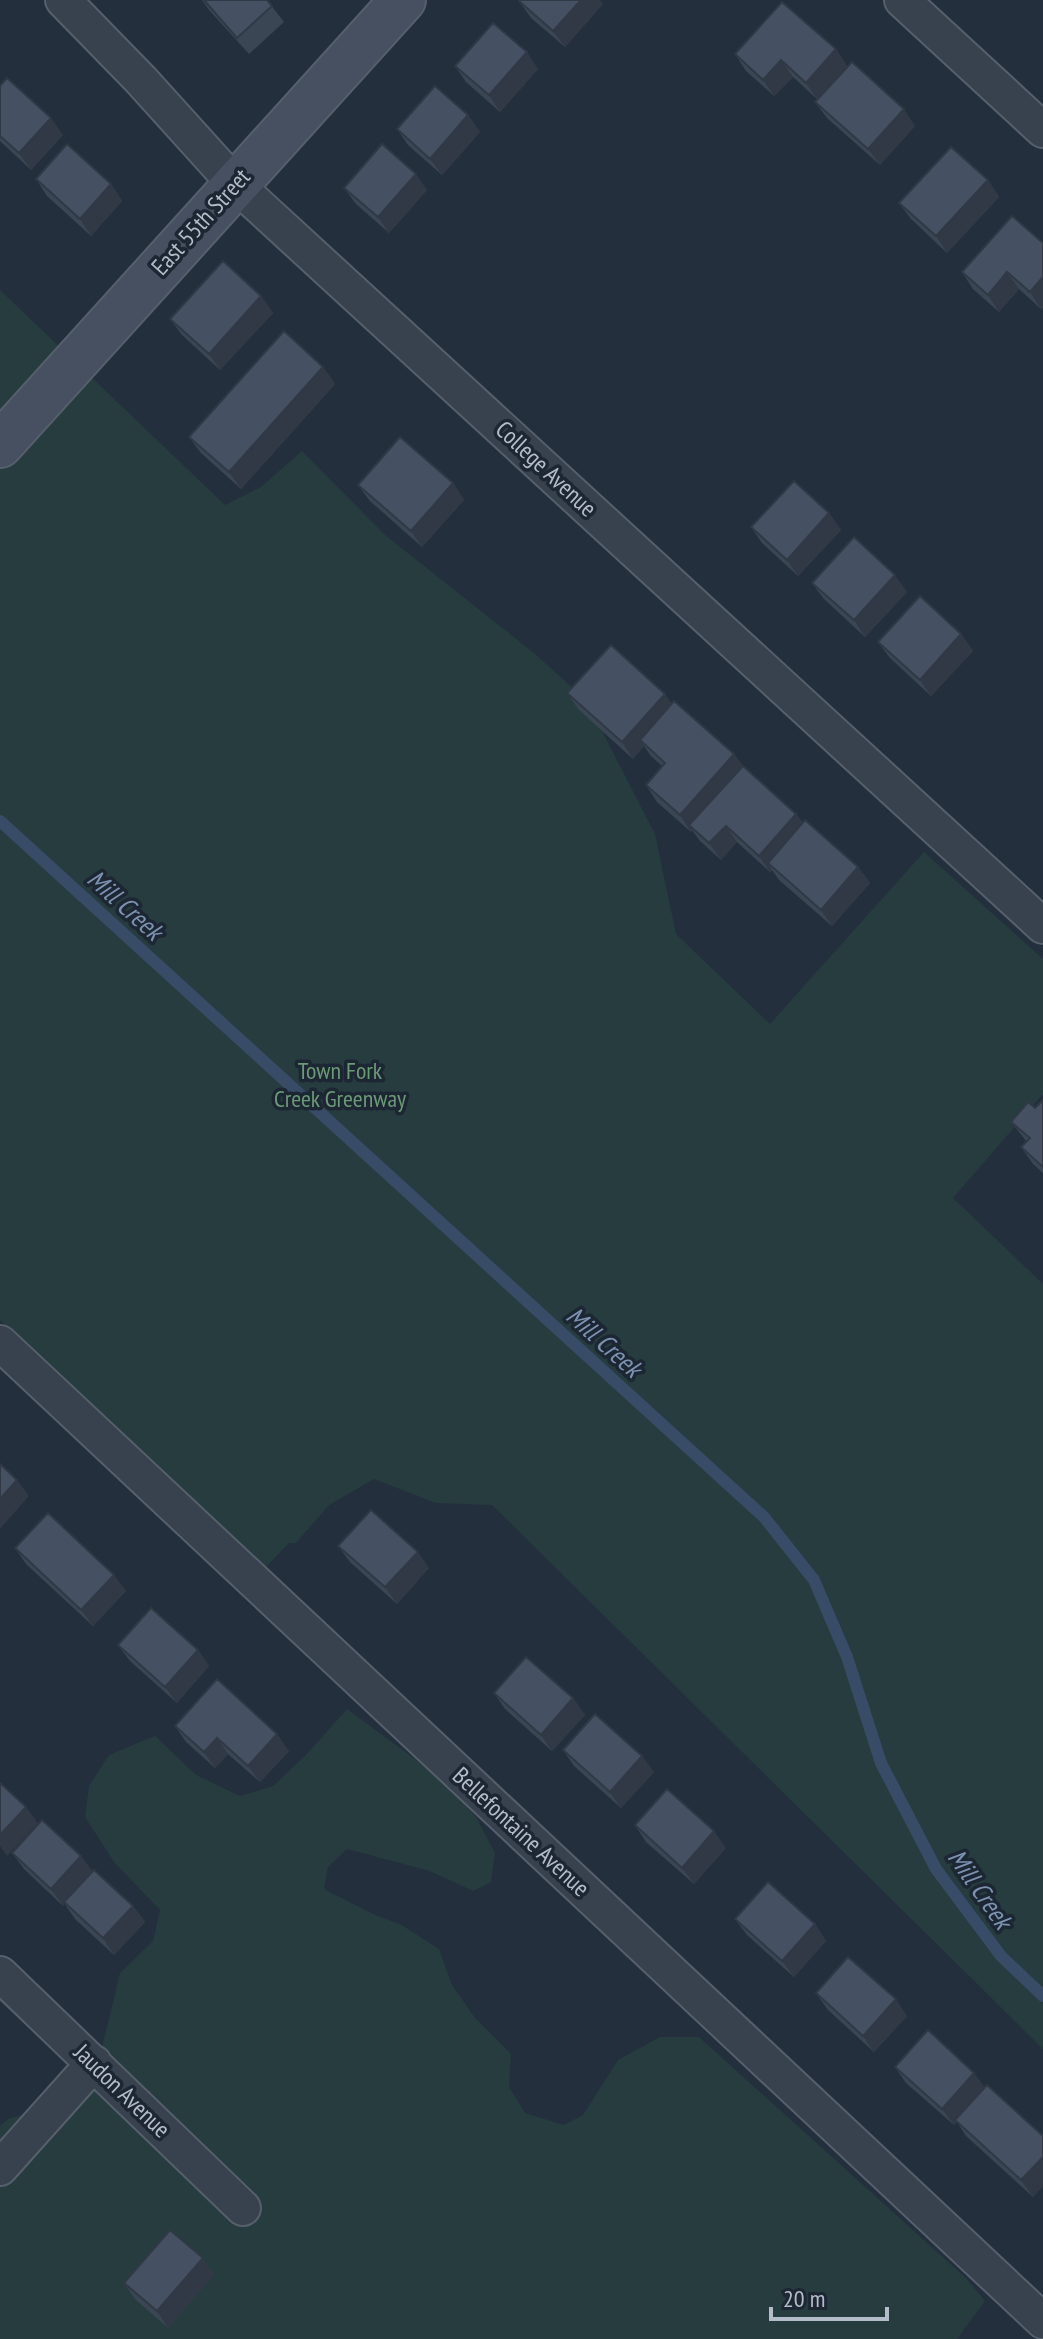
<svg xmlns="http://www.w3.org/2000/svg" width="1043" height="2339" font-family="'PT Sans Narrow',sans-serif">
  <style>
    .green { fill: #263c3f }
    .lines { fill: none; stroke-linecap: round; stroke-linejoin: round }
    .stream { stroke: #394c67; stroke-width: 12 }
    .minor-casing { stroke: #565f6c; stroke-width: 38 }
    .secondary-casing { stroke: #565f6c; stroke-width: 48 }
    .minor { stroke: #38414e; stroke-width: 34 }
    .secondary { stroke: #465061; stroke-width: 44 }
    .wall { fill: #3b4654 }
    .shaded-wall { fill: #303945 }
    .building { fill: #455162; stroke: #303945; stroke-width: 2 }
    .labels { text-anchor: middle; stroke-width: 7; stroke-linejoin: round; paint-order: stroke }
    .street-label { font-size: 24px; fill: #b4bcc9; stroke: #1d2633 }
    .park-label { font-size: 24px; fill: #6b9a76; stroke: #1d2633 }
    .water-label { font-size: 26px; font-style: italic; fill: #7c92b1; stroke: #1d2633 }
  </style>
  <rect width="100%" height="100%" fill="#242f3e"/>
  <path class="green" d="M 0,290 L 225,505 L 261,487 L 302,451 L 385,535 L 534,653 L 586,700 L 655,834 L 676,934 L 770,1024 L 924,852 L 1043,959 L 1043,1094 L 953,1198 L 1043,1284 L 1043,2049 L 492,1505 L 436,1503 L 374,1479 L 329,1505 L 296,1543 L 289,1543 L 266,1567 L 0,1320 Z
    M 347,1709 L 442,1779 L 476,1817 L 495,1853 L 491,1882 L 473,1891 L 430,1871 L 347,1849 L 328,1867 L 324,1889 L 375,1915 L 400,1924 L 439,1949 L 452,1985 L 475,2018 L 511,2054 L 509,2087 L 525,2113 L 564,2125 L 583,2115 L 618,2060 L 660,2037 L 699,2037 L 966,2278 L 985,2301 L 957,2339 L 0,2339 L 0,2126 L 8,2119 L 91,2093 L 120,1973 L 153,1941 L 160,1910 L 114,1862 L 85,1817 L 89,1786 L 109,1755 L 155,1736 L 196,1775 L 240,1796 L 273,1786 L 305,1756 Z"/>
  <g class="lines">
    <path class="stream" d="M 0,821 L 764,1517 L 814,1580 L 847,1657 L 881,1763 L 936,1869 L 1001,1956 L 1043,1996"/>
    <g class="minor-casing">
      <path id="minor" d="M 63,0 L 141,80 L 235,184 L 1043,926
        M 902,0 L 1043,130
        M 0,1343 L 1043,2321
        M 0,1974 L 243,2208
        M 0,2168 L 94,2063"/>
    </g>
    <g class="secondary-casing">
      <path id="secondary" d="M 0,445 L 403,0"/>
    </g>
    <use href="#minor" class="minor"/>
    <use href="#secondary" class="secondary"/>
  </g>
  <path class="wall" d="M 202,0 L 267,0 L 284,22 L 249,54 L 209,10 Z
    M 519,1 L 603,4 L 565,47 L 531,18 Z
    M 836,49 L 847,66 L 817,99 L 793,77 L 774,96 L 746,71 L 735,54 Z
    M 455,66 L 538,69 L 500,112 L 466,82 Z
    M 0,86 L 63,135 L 31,170 L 0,141 Z
    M 815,102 L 915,126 L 880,165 L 827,118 Z
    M 468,115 L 480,132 L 442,175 L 408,145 L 397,129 Z
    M 36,179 L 111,184 L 122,201 L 91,236 L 47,196 Z
    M 988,180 L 999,197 L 947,253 L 911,219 L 899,203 Z
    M 344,188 L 427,190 L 389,233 L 356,204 Z
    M 1043,243 L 1043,307 L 1041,309 L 1019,289 L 999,312 L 973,289 L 962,272 Z
    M 261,296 L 273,313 L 220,370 L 182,335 L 170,319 Z
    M 323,367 L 335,384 L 241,489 L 201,453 L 189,437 Z
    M 453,483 L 464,500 L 422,547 L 370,501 L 358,485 Z
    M 829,513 L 841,530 L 798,576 L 762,543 L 751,527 Z
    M 812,583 L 907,592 L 865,637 L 824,599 Z
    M 961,634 L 973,651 L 931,696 L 890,658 L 878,642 Z
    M 567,693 L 672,703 L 734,754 L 743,766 L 796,814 L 803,823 L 858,867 L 870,883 L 832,926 L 779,880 L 772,870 L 770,872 L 737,842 L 721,860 L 700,841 L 692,830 L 691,832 L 657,802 L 646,785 L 662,766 L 651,756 L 644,746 L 633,759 L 579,710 Z
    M 1043,1100 L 1043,1173 L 1033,1164 L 1021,1147 L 1027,1142 L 1011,1122 L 1035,1108 Z
    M 338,1546 L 429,1568 L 397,1604 L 350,1562 Z
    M 15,1548 L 126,1591 L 93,1626 L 26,1564 Z
    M 118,1645 L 198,1650 L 209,1666 L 177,1703 L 130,1661 Z
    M 494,1693 L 573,1698 L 585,1715 L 552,1751 L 505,1709 Z
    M 175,1726 L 289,1751 L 260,1782 L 228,1754 L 215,1768 L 186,1742 Z
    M 563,1750 L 654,1772 L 621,1808 L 574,1766 Z
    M 635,1825 L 726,1848 L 694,1884 L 646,1842 Z
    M 12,1853 L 92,1872 L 133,1906 L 145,1922 L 114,1955 L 75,1919 L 64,1903 L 63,1906 L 24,1869 Z
    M 735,1919 L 815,1924 L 826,1941 L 794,1977 L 747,1935 Z
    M 816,1993 L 907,2016 L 874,2052 L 828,2010 Z
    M 895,2067 L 985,2087 L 1043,2136 L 1043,2186 L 1033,2197 L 966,2136 L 957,2122 L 954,2125 L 906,2083 Z
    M 203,2258 L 214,2275 L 168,2328 L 135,2299 L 124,2283 Z"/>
  <path class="shaded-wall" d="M 581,0 L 600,0 L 603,4 L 565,47 L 553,31 Z
    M 836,49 L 847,66 L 817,99 L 806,83 Z
    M 527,52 L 538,69 L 500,112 L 489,95 Z
    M 781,60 L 793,77 L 774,96 L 763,80 Z
    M 904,109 L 915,126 L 880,165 L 868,149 Z
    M 468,115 L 480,132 L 442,175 L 430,159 Z
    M 51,118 L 63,135 L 31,170 L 19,153 Z
    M 416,174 L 427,190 L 389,233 L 378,217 Z
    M 988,180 L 999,197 L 947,253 L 936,236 Z
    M 111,184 L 122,201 L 91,236 L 80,219 Z
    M 1007,272 L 1019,289 L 999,312 L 988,295 Z
    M 1043,277 L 1043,307 L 1041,309 L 1030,292 Z
    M 261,296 L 273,313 L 220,370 L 209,354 Z
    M 323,367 L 335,384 L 241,489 L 229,472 Z
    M 453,483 L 464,500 L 422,547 L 411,531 Z
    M 829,513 L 841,530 L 798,576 L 787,560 Z
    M 895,575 L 907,592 L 865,637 L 854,620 Z
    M 961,634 L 973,651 L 931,696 L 920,680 Z
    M 665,694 L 676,710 L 640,740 L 644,746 L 633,759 L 622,742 Z
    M 734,754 L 746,771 L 689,825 L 692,830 L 691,832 L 680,815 Z
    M 796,814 L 808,831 L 768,863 L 772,870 L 770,872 L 759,856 Z
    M 726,826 L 737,842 L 721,860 L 709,843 Z
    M 858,867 L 870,883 L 832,926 L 821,910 Z
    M 17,1480 L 29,1496 L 0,1529 L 0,1499 Z
    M 418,1552 L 429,1568 L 397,1604 L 385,1587 Z
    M 114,1575 L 126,1591 L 93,1626 L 81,1610 Z
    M 198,1650 L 209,1666 L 177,1703 L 165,1687 Z
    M 573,1698 L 585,1715 L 552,1751 L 541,1735 Z
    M 277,1734 L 289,1751 L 260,1782 L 248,1766 Z
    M 217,1738 L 228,1754 L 215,1768 L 204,1752 Z
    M 642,1756 L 654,1772 L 621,1808 L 610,1792 Z
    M 26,1807 L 38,1823 L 7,1856 L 0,1846 L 0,1835 Z
    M 714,1831 L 726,1848 L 694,1884 L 682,1868 Z
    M 81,1856 L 93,1872 L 63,1906 L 51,1889 Z
    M 133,1906 L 145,1922 L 114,1955 L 103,1938 Z
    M 815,1924 L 826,1941 L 794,1977 L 782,1961 Z
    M 896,1999 L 907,2016 L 874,2052 L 863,2036 Z
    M 974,2073 L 986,2089 L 954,2125 L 942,2109 Z
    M 1043,2157 L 1043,2186 L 1033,2197 L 1021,2180 Z
    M 203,2258 L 214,2275 L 168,2328 L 157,2311 Z"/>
  <path class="building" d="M 204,0 L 267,0 L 272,6 L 237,38 Z
    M 520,0 L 581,0 L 553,31 L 519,1 Z
    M 782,2 L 836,49 L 806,83 L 781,60 L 763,80 L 735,54 Z
    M 493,23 L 527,52 L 489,95 L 455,66 Z
    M 852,62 L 904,109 L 868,149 L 815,102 Z
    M 7,78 L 51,118 L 19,153 L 0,136 L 0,86 Z
    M 435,86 L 468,115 L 430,159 L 397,129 Z
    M 67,144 L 111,184 L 80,219 L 36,179 Z
    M 382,144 L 416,174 L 378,217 L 344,188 Z
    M 951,147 L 988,180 L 936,236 L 899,203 Z
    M 1012,216 L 1043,243 L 1043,277 L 1030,292 L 1007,272 L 988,295 L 962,272 Z
    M 223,261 L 261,296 L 209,354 L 170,319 Z
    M 284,331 L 323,367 L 229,472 L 189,437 Z
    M 400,437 L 453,483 L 411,531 L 358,485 Z
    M 794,481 L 829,513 L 787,560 L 751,527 Z
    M 854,537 L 895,575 L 854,620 L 812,583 Z
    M 920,596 L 961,634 L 920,680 L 878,642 Z
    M 611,645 L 665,694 L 622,742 L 567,693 Z
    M 674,701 L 734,754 L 680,815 L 646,785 L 665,763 L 640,740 Z
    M 743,766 L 796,814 L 759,856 L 726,826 L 709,843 L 689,825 Z
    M 805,820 L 858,867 L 821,910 L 768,863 Z
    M 1043,1100 L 1043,1167 L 1021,1147 L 1030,1138 L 1011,1122 L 1028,1102 L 1035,1108 Z
    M 0,1464 L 17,1480 L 0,1499 Z
    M 371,1510 L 418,1552 L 385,1587 L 338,1546 Z
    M 48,1513 L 114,1575 L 81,1610 L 15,1548 Z
    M 151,1608 L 198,1650 L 165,1687 L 118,1645 Z
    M 526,1657 L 573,1698 L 541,1735 L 494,1693 Z
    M 217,1679 L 277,1734 L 248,1766 L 217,1738 L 204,1752 L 175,1726 Z
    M 595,1714 L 642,1756 L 610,1792 L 563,1750 Z
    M 0,1783 L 26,1807 L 0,1835 Z
    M 667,1789 L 714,1831 L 682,1868 L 635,1825 Z
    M 42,1820 L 81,1856 L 51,1889 L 12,1853 Z
    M 94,1870 L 133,1906 L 103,1938 L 64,1902 Z
    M 768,1882 L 815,1924 L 782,1961 L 735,1919 Z
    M 848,1957 L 896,1999 L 863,2036 L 816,1993 Z
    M 928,2030 L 974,2073 L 942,2109 L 895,2067 Z
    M 987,2085 L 1043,2136 L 1043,2157 L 1021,2180 L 955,2120 Z
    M 170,2230 L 203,2258 L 157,2311 L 124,2283 Z"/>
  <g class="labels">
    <g class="street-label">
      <text transform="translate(201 222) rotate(-48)" y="8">East 55th Street</text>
      <text transform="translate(546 469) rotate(43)" y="8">College Avenue</text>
      <text transform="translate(521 1832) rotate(43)" y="8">Bellefontaine Avenue</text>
      <text transform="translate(122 2091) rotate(44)" y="8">Jaudon Avenue</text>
    </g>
    <g class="park-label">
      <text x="340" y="1079">Town Fork<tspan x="340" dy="28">Creek Greenway</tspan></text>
    </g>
    <g class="water-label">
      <text transform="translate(125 905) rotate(42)" y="9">Mill Creek</text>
      <text transform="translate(604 1342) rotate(42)" y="9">Mill Creek</text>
      <text transform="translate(980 1889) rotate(55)" y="9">Mill Creek</text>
    </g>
  </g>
  <path d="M771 2307v12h116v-12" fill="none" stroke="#b4bcc9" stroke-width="4"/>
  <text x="783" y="2307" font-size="24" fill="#b4bcc9" stroke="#1d2633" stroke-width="6" paint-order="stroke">20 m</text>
</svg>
